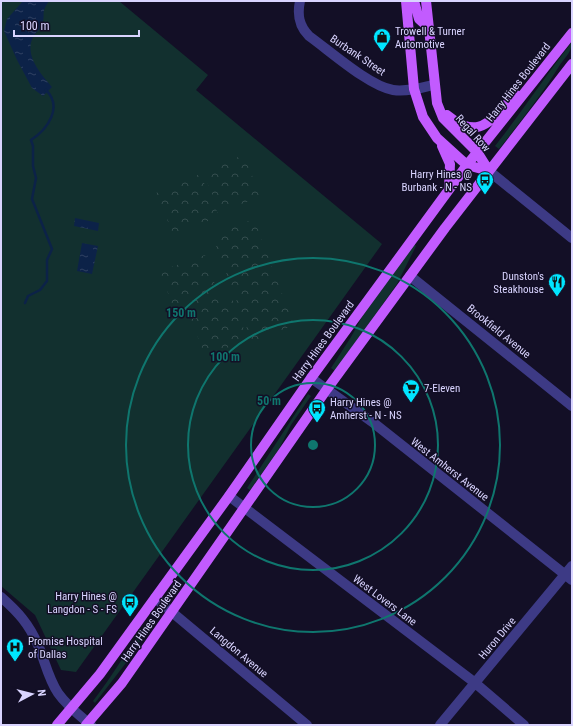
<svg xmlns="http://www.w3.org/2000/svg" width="573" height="726" font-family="'Roboto Condensed',sans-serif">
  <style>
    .grass { fill: #12302f }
    .forest { fill: url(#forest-crowns) }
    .water { fill: url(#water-ripples) }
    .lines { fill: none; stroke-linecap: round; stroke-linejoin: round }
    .stream { stroke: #0c2248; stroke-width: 2.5 }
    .minor { stroke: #3d3a85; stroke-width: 10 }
    .major { stroke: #c25bff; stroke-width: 10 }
    .ring { fill: none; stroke: #0f766e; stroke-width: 2 }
    .labels { text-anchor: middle; stroke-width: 3; stroke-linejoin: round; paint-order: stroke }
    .poi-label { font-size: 11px; fill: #d9d4ff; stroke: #130f26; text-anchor: start }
    .street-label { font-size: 11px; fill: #d9d4ff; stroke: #130f26 }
    .centre { fill: #0f766e; stroke: #130f26; stroke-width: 2 }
    .ring-label { font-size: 12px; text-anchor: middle; font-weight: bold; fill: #0f766e; stroke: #130f26; stroke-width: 3; stroke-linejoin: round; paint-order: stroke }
  </style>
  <defs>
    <pattern id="forest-crowns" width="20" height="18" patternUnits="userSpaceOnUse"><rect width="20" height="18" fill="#12302f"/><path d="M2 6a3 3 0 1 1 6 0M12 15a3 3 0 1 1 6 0" fill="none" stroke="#344d4e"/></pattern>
    <pattern id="water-ripples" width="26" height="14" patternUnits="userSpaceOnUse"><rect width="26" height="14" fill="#0c2248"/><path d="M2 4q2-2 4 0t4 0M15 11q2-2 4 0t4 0" fill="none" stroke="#2f4163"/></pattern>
  </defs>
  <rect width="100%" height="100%" fill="#130f26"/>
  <path class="grass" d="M 1,1 L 119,1 L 208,75 L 196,90 L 382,244 L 76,672 L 61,670 L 35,615 L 1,586 Z
    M 572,42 C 572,53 563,59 558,68 C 540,97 520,122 499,149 L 495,146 C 522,112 545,76 572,42 Z
    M 414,244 L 416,246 L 397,284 L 335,371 L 331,368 L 351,337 L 362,317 Z
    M 308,394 L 311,396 L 291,425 L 279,449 L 250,490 L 247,488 Z
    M 150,618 L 153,620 L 129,659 L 95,703 L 93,701 C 114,674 130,645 150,618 Z"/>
  <path class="forest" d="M 243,155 L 261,196 L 220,213 L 203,172 Z
    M 200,174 L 219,216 L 174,236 L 156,193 Z
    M 254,219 L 294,325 L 252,342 L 212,235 Z
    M 205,255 L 221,302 L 232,298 L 248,340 L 205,356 L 189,314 L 177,318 L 160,271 Z"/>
  <path class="water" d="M 23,1 L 49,1 C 40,14 46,14 42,24 C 41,29 35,33 33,37 C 24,56 41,74 52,87 L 43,96 L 32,88 L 17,60 L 4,31 L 7,19 Z
    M 75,218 L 99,223 L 98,231 L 74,226 Z
    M 82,243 L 98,246 L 92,274 L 77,271 Z"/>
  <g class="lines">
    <path class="stream" d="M 25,303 L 28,296 L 40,290 L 47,281 L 47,260 L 52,249 L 32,199 L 36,178 L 33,166 L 33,146 L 31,140 C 48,129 63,107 46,90"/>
    <path class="minor" d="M 300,1 C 297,15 299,26 309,36 C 330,51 369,86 393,90 C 406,92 421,88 433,85
      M 489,171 L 572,238
      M 410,276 L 572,406
      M 311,378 L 375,424 L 572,580
      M 229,496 L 474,682 L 524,725
      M 1,597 C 18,612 29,624 38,645 C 45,661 48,678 58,693 C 67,706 79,715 91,725
      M 155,598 L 307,725
      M 440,725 L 572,566"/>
    <path class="major" d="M 406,1 L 414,89 L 423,117 L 437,138 L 459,158 L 467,165 L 489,171
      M 414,1 L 419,19 L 428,27
      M 426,1 L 437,103 L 443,118 L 477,152 L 489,171
      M 447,115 C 481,143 491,118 516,95
      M 442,146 L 450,164 L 449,188
      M 57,725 L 100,674 L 155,598 L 229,496 L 311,378 L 467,165 L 572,33
      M 86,725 L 122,683 L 327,389 L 445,228 L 572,64"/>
  </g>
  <g class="ring">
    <circle cx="313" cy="445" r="62"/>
    <circle cx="313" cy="445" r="125"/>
    <circle cx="313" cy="445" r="187"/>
  </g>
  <defs>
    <g id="shop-pin" transform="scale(0.9)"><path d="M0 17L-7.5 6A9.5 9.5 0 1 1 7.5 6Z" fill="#00e5ff" stroke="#130f26"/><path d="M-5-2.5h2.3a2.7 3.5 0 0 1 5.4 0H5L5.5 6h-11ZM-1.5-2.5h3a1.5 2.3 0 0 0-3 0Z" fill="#111"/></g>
    <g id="bus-pin" transform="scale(0.9)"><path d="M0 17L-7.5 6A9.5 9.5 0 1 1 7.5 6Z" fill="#00e5ff" stroke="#130f26"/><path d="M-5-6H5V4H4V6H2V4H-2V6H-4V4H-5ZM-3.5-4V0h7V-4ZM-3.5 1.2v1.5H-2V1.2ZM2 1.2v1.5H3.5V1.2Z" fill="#111"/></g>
    <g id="restaurant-pin" transform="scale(0.9)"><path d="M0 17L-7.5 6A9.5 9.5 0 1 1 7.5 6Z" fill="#00e5ff" stroke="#130f26"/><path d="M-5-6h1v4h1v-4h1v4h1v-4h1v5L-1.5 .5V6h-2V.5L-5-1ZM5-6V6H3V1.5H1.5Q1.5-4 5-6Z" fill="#111"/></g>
    <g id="supermarket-pin" transform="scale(0.9)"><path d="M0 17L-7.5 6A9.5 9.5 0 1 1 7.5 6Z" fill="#00e5ff" stroke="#130f26"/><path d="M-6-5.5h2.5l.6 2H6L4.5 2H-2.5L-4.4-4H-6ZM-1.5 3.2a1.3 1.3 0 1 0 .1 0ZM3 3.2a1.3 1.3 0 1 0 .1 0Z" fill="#111"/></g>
    <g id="hospital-pin" transform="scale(0.9)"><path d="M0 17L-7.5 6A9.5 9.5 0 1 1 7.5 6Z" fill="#00e5ff" stroke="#130f26"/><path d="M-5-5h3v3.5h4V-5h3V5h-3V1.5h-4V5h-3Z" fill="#111"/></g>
  </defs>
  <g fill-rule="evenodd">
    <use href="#shop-pin" x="382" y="37"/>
    <use href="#bus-pin" x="485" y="180"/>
    <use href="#restaurant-pin" x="557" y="282"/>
    <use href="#supermarket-pin" x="411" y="388"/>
    <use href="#bus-pin" x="317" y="408"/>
    <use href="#bus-pin" x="130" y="602"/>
    <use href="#hospital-pin" x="15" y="647"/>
  </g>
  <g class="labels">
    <g class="poi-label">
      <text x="395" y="35">Trowell &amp; Turner<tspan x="395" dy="13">Automotive</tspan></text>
      <text x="472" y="178" text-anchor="end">Harry Hines @<tspan x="472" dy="13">Burbank - N - NS</tspan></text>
      <text x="544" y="280" text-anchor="end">Dunston's<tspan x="544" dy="13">Steakhouse</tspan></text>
      <text x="424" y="392">7-Eleven</text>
      <text x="330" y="406">Harry Hines @<tspan x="330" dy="13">Amherst - N - NS</tspan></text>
      <text x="117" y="600" text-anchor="end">Harry Hines @<tspan x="117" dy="13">Langdon - S - FS</tspan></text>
      <text x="28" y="645">Promise Hospital<tspan x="28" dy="13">of Dallas</tspan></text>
    </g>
    <g class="street-label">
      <text transform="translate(358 55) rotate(34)" y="4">Burbank Street</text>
      <text transform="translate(518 82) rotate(-52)" y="4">Harry Hines Boulevard</text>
      <text transform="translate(473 133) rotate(48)" y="4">Regal Row</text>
      <text transform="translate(499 331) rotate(39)" y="4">Brookfield Avenue</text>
      <text transform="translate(323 341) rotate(-54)" y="4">Harry Hines Boulevard</text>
      <text transform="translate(450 469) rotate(38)" y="4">West Amherst Avenue</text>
      <text transform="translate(385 600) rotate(37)" y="4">West Lovers Lane</text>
      <text transform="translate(151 621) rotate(-55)" y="4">Harry Hines Boulevard</text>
      <text transform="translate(497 638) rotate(-50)" y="4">Huron Drive</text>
      <text transform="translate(239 652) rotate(40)" y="4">Langdon Avenue</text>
    </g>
  </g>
  <circle cx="313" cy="445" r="6" class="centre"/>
  <g class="ring-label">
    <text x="181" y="317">150 m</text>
    <text x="225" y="361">100 m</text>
    <text x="269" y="405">50 m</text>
  </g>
  <rect width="573" height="726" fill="none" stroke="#d9d4ff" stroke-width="4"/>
  <g transform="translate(32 694) rotate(83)" stroke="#130f26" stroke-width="3" paint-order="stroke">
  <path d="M0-3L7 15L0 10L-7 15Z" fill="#d9d4ff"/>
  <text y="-6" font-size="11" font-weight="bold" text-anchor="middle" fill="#d9d4ff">N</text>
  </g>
  <path d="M14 30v6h125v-6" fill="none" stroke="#d9d4ff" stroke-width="2"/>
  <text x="20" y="30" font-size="12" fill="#d9d4ff" stroke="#130f26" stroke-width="3" paint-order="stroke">100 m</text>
</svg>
